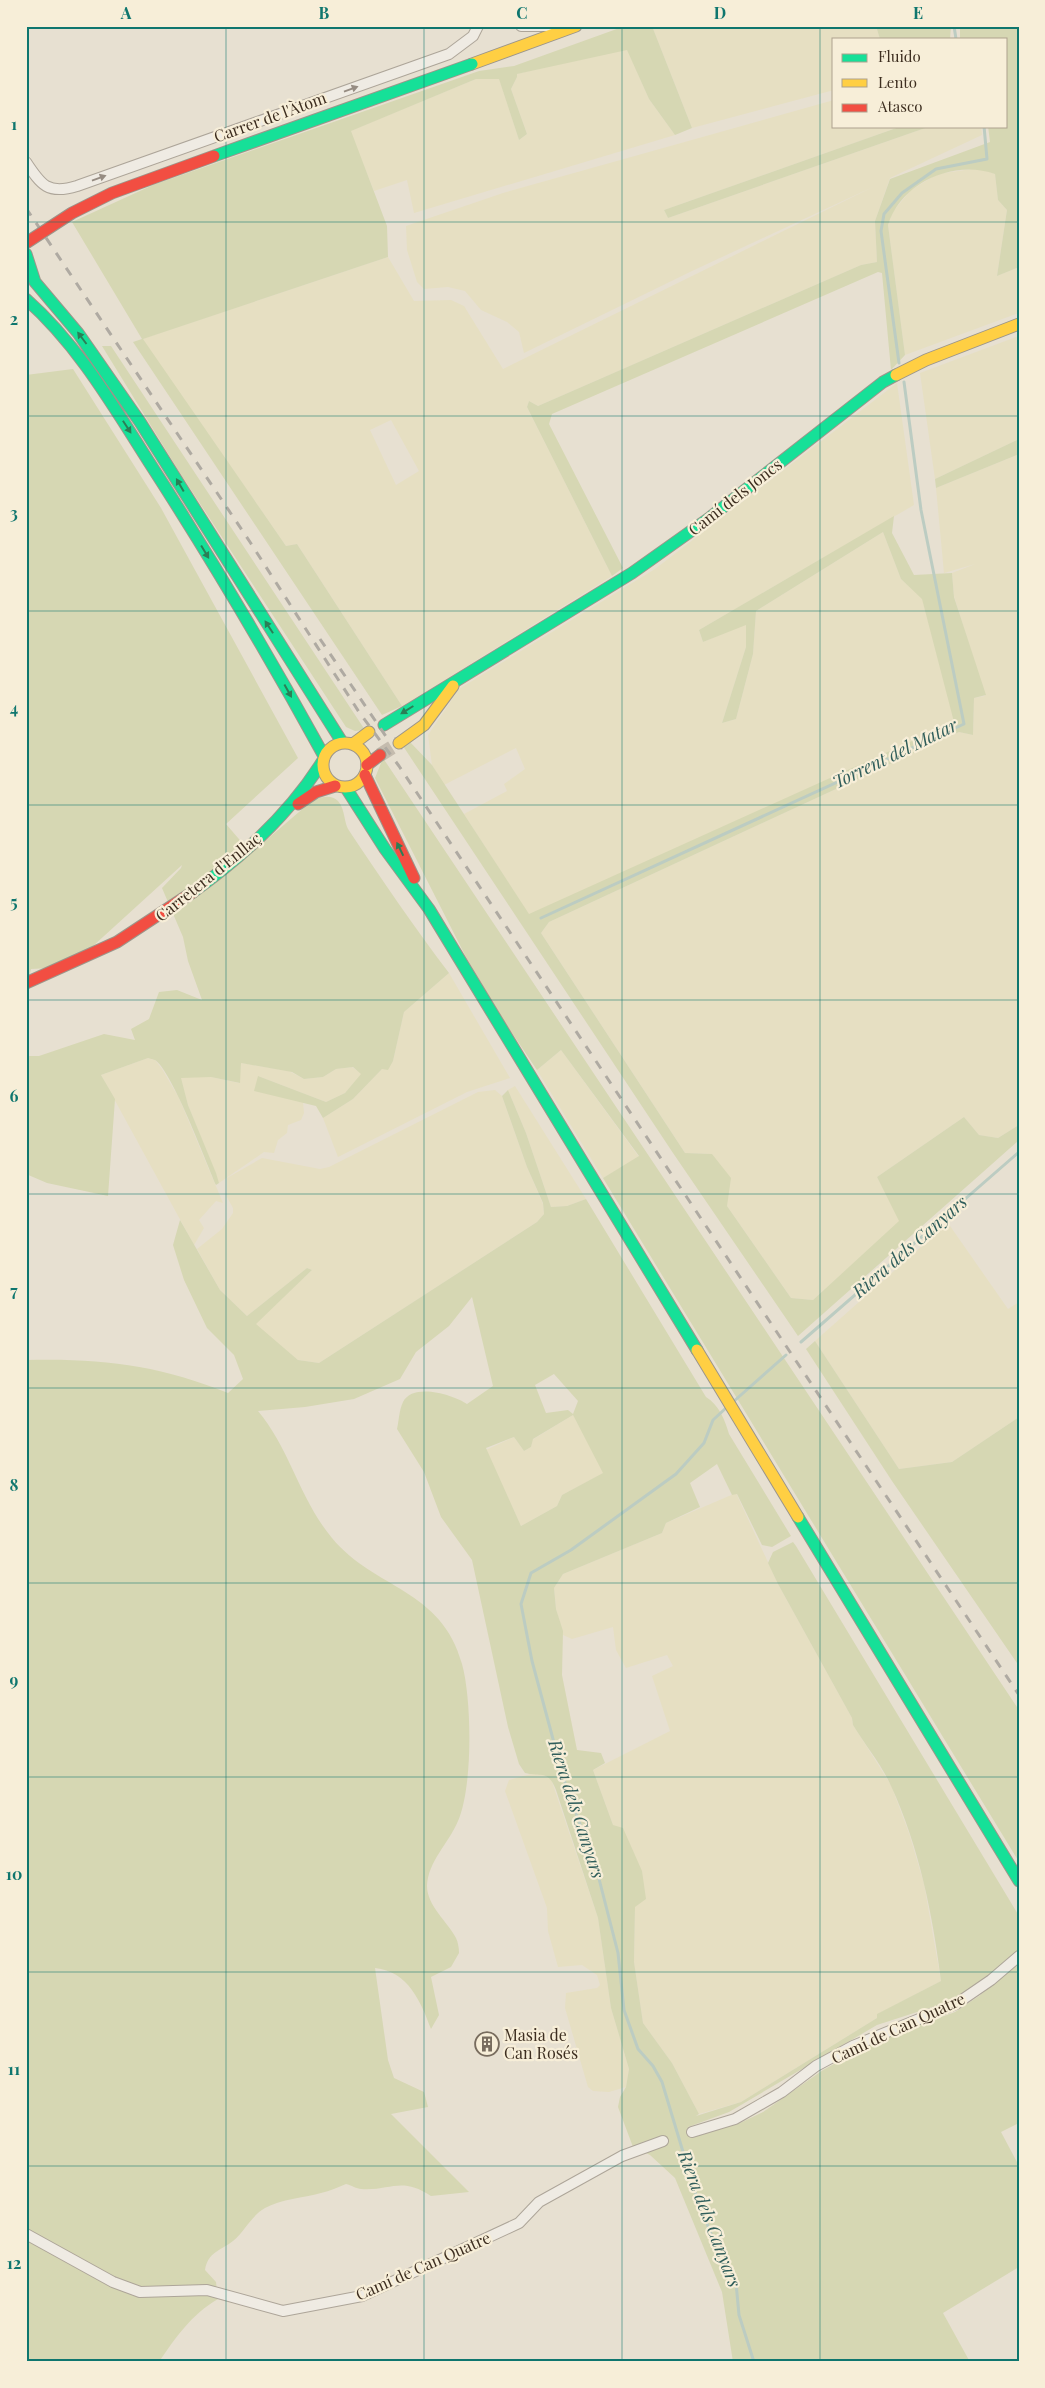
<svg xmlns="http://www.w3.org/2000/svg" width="1045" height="2388" font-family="'Playfair Display',serif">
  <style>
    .farmland { fill: #e6dfc2; fill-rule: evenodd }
    .green { fill: #d6d7b3; fill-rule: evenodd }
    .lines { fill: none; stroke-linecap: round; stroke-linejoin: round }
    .stream { stroke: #bcccc2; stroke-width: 3 }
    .secondary-tunnel { stroke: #c5bcae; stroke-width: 14; stroke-dasharray: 14 7; stroke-linecap: butt }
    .street-casing { stroke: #ada599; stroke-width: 12 }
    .fast-casing { stroke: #9c958a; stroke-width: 13 }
    .slow-casing { stroke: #9c958a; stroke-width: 13 }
    .jam-casing { stroke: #9c958a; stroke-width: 13 }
    .street { stroke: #efebe3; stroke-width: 10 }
    .fast { stroke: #16e098; stroke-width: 11 }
    .slow { stroke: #ffcf43; stroke-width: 11 }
    .jam { stroke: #f24e42; stroke-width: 11 }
    .rail { stroke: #afaaa2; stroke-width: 3; stroke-dasharray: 9 9; stroke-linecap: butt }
    .fast-bridge-casing { stroke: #9c958a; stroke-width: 13; stroke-linecap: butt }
    .jam-bridge-casing { stroke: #9c958a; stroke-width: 13; stroke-linecap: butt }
    .fast-bridge { stroke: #16e098; stroke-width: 11 }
    .jam-bridge { stroke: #f24e42; stroke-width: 11 }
    .oneway { fill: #968c82 }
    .oneway2 { fill: #2b7e56 }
    .grid { fill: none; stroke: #0f766e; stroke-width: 1; stroke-opacity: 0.55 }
    .labels { text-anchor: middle; stroke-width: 4.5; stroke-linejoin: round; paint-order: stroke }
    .street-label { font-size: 16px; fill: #3d2e20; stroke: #f7eed8 }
    .poi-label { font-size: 16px; fill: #3d2e20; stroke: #f7eed8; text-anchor: start }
    .water-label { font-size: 18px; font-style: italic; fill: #2f5d5a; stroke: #f7eed8 }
    .neatline { fill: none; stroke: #0f766e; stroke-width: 2 }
    .grid-label { font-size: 16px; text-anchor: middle; font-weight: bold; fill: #0f766e }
  </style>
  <rect width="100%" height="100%" fill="#e7e0d1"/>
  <path class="farmland" d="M 652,26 L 876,26 L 880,39 L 834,39 L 834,90 L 692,128 Z
    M 627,49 L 649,99 L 675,135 L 414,213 L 407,180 L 374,191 L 350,131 L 476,79 L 499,78 L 519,140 L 527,134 L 511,89 L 517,77 L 516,74 Z
    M 834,100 L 834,126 L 902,126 L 664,210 L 668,218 L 931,126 L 981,126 L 982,135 L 890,178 L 875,221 L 877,262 L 861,265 L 538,406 L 529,401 L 527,407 L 612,576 L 402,706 L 297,544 L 286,546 L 142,339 L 388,257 L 414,301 L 451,300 L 464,306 L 503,369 L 875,186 L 692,271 L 524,353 L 519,332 L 507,322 L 481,310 L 465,291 L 448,287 L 424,289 L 417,282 L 407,250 L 406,226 L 503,193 ZM 391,420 L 419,471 L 396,485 L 370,430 Z
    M 979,168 L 995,174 L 998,200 L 1007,210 L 997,276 L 1019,267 L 1019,313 L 905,355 L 888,225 L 891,214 L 910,191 L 937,174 Z
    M 1019,336 L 1019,439 L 935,479 L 920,373 Z
    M 897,383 L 914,505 L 699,630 L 703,642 L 746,624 L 746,647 L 722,723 L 736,719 L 753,654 L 756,611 L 883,532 L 901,579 L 922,598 L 955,722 L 529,915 L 464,814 L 507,791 L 504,784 L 525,769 L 516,748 L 444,785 L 432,765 L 428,735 L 459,689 L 655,569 Z
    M 1019,454 L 1019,1125 L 998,1138 L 979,1135 L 964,1117 L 877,1177 L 900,1221 L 813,1300 L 791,1298 L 727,1206 L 712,1154 L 685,1153 L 541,933 L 549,922 L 959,732 L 973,735 L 974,698 L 985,696 L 954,596 L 952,573 L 975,564 L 944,573 L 936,488 Z
    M 449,973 L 510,1078 L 467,1092 L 338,1157 L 323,1118 L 353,1099 L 382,1069 L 393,1061 L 404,1012 Z
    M 561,1050 L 639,1157 L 603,1178 L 537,1070 Z
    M 148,1058 L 155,1060 L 162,1069 L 179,1098 L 223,1203 L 216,1201 L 199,1220 L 204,1228 L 194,1245 L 101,1075 Z
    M 241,1063 L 289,1071 L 304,1079 L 323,1077 L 336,1069 L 352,1067 L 362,1074 L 345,1093 L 326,1102 L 258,1076 L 295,1100 L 303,1102 L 304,1113 L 301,1120 L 288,1125 L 287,1133 L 278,1140 L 274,1153 L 264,1152 L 219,1183 L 188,1105 L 180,1077 L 211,1077 L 239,1083 Z
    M 515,1086 L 586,1199 L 567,1206 L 551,1207 L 526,1133 L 508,1090 Z
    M 495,1090 L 502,1096 L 527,1167 L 543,1204 L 544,1214 L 537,1222 L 319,1363 L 298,1360 L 255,1324 L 312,1270 L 307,1268 L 247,1316 L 220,1290 L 197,1249 L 222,1229 L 233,1213 L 233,1208 L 227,1197 L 227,1178 L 262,1158 L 320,1169 L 329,1167 L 478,1092 Z
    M 948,1223 L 1008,1309 L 1019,1302 L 1019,1417 L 952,1462 L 899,1469 L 815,1341 Z
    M 573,1415 L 604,1473 L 562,1495 L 557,1506 L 521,1526 L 486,1450 L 514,1437 L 524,1451 L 531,1447 L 532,1440 Z
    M 736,1493 L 778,1584 L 852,1718 L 853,1725 L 891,1785 L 909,1833 L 924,1884 L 941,1981 L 878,2014 L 877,2018 L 741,2102 L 699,2114 L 672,2063 L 643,2023 L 634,1962 L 635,1907 L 613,1825 L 593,1770 L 670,1731 L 652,1676 L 673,1666 L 667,1655 L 626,1668 L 616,1650 L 613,1627 L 572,1639 L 563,1635 L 556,1609 L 554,1588 L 563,1574 L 662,1533 L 666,1523 Z
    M 531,1774 L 542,1774 L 551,1779 L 598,1918 L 611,2008 L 629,2069 L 626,2087 L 609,2092 L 593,2091 L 588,2087 L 565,2008 L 566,1993 L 597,1988 L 600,1985 L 597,1975 L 582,1965 L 558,1967 L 548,1931 L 547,1908 L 505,1791 L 509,1780 Z"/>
  <path class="green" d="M 625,26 L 652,26 L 692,128 L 675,135 L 649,99 L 627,50 L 517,74 L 517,77 L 511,89 L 527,134 L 519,140 L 499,79 L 476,79 L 351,131 L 387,226 L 388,257 L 143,339 L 286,546 L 297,544 L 402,706 L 382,715 L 133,342 L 142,339 L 72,222 L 153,185 L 479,71 L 514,66 Z
    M 876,26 L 951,26 L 950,39 L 880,39 Z
    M 960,26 L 1019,26 L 1019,267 L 997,276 L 1007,210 L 998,200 L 995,174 C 955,159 901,182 888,225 L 905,355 L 891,370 L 882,273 L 878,272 L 552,414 L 549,424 L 623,568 L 612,576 L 527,407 L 529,401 L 538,406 L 861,265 L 877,262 L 875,221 L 890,179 L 990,142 L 988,126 L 1006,126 L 1006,39 L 960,39 Z
    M 902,126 L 931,126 L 668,218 L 664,210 Z
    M 102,346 L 111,346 L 365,730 L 355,731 L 346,727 L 180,473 Z
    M 73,369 L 161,508 L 298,758 L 226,824 L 251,853 L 313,800 C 322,797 331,794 338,801 C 346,810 343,823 350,832 C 382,880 414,927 449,973 L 404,1012 L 393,1061 L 388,1070 L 382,1069 L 353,1099 L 323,1118 L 316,1106 L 254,1091 L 258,1076 L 326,1102 L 345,1093 L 361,1074 L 353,1067 L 336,1069 L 323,1077 L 304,1079 L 292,1072 L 241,1063 L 240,1083 L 211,1077 L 181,1078 L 188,1105 L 216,1173 L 219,1183 L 216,1185 C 206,1162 172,1071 155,1060 C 155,1060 148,1058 148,1058 L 101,1075 L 115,1099 L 108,1196 L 47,1183 L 26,1174 L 26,1056 L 39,1056 L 104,1034 L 135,1040 L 131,1029 L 149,1019 L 159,992 L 177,990 L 202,1000 L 188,961 L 183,937 L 162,888 L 181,868 L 182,865 L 70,967 L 31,969 L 26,990 L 26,375 Z
    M 1019,439 L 1019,454 L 936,488 L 935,479 Z
    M 894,516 L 892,533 L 914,575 L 952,573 L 954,597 L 986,695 L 974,698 L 973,735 L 959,732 L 549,922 L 541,933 L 685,1153 L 712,1154 L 731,1178 L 727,1206 L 791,1298 L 813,1300 L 899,1221 L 877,1177 L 964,1117 L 979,1135 L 998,1138 L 1019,1125 L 1019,1140 L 798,1336 L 673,1153 L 403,746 L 410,742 L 432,765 L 529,914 L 954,722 L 922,599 L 901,579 L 883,532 L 756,611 L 753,654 L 736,719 L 722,723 L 746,647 L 746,625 L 703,642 L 699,630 Z
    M 383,758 L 1019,1710 L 1019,1862 L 603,1178 L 639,1156 L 561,1050 L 537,1070 L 504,1021 L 466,957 L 375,778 Z
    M 508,1090 L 526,1133 L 551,1207 L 567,1206 L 586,1199 L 706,1397 C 719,1405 725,1420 729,1434 L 791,1536 L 772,1547 L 762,1545 L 737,1494 L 732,1495 L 717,1464 L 690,1483 L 700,1507 L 666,1523 L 662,1533 L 563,1574 L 554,1588 L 556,1609 L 563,1631 L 562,1675 L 577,1750 L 601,1753 L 605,1763 L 593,1770 L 613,1825 L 623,1828 L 642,1871 L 646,1899 L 635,1907 L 634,1962 L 643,2023 L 672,2063 L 699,2114 L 696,2116 L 741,2102 L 877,2018 L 877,2014 L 941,1981 C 933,1916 919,1846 891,1786 C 882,1765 865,1745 853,1725 L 852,1718 L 778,1584 L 768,1563 L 773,1552 L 793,1542 L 796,1546 L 1019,1916 L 1019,1950 L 982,1983 L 948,2002 L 877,2025 L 729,2112 L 688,2127 L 691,2136 L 740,2123 L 763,2112 L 823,2070 L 878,2040 L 955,2012 L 979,1996 L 1019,1962 L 1019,2123 L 1001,2132 L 1019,2166 L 1019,2267 L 943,2313 L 970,2362 L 733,2362 L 722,2292 L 675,2178 L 650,2155 L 633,2147 L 618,2107 L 620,2097 L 626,2087 L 629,2069 L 611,2008 L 598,1918 L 556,1790 C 548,1770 543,1777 525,1773 L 519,1764 L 508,1727 L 472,1560 L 441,1517 L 424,1472 L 397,1429 C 399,1421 399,1410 403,1402 C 413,1382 454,1395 467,1404 L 493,1386 L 472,1297 L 449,1326 L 416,1352 L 400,1379 L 354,1399 L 305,1407 L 258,1411 C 290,1449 300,1500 332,1538 C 374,1589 442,1589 462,1664 C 472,1700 473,1787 458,1821 C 449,1843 428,1861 427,1886 C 427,1906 448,1922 456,1938 C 458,1942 459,1948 459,1953 L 451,1967 L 431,1977 L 439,2015 L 431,2029 C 421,2002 408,1971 375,1968 L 388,2060 L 394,2078 L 424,2092 L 428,2107 L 391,2114 L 469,2192 L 431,2196 C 401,2176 391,2191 361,2189 C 357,2189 351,2185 346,2184 C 338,2187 330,2191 321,2193 C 303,2198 282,2199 265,2208 C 251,2216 245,2231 233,2241 C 220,2251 208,2252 205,2270 L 216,2282 L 218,2299 C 191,2315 176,2337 159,2362 L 26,2362 L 26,1360 C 101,1358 159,1365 228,1393 L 243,1379 L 234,1355 L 207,1328 L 184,1280 L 173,1245 L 180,1220 L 220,1290 L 247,1316 L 307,1268 L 312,1270 L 256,1324 L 298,1360 L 319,1363 L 537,1222 L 544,1214 L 543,1203 L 527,1167 L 502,1096 ZM 554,1374 L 578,1401 L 573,1414 L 568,1410 L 546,1413 L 535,1385 ZM 573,1415 L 603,1473 L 562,1495 L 557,1506 L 521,1526 L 486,1448 L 514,1437 L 524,1451 L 531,1447 L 533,1439 Z
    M 815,1341 L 899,1469 L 952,1462 L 1019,1417 L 1019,1666 L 892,1481 L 806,1349 Z"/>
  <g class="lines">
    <path class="stream" d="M 954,26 L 956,39
      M 899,363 L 881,231 L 884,214 L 902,193 L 936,169 L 987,159 L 984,126
      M 541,918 L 964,724 L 921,510 L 904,382
      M 801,1342 L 1019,1152
      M 733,1402 L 786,1355
      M 726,1408 L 713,1420 L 704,1443 L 676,1474 L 571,1550 L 531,1573 L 521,1604 L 532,1661 L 564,1780 L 597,1871 L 618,1953 L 624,2010 L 638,2049 L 653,2066 L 662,2082 L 696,2195 L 718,2252 L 736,2283 L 739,2315 L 754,2362"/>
    <path class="secondary-tunnel" d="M 380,755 L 399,743"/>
    <g class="street-casing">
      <path id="street" d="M 521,26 L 555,26
        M 26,162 C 41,185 48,195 77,186 L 449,54 L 473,36 L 478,26
        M 692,2132 L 735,2119 L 782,2092 L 816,2066 L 853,2046 L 956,2004 L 991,1980 L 1019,1956
        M 26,2234 L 113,2282 L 140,2292 L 207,2290 L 283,2311 L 362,2296 L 519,2223 L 539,2202 L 622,2156 L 663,2141"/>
    </g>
    <g class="fast-casing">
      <path id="fast" d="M 26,254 L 35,282 L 78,333 L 140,422 L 342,742
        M 26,299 C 78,345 112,404 149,462 C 211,558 269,656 324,756
        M 384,725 L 632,573 L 708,519 L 883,382 L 896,375
        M 346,788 L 385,849 L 429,909 L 697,1350
        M 193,892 C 242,857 290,813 322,762
        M 798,1517 L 1019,1881"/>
    </g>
    <g class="slow-casing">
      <path id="slow" d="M 472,64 L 576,26
        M 896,375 L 926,360 L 1019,324
        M323 765a22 22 0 1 1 44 0a22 22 0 1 1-44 0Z
        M 399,743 L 424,725 L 453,686
        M 353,744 L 369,732
        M 697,1350 L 798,1517"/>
    </g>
    <g class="jam-casing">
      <path id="jam" d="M 367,765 L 380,755
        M 365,775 L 414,878
        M 298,804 L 316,792 L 335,786
        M 26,983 L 117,942 L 193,892"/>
    </g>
    <use href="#street" class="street"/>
    <use href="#fast" class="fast"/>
    <use href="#slow" class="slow"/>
    <use href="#jam" class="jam"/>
    <path class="rail" d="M 26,208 L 250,542 L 359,712 L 399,766 L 1019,1695
      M 320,639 L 387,738"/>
    <g class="fast-bridge-casing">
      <path id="fast-bridge" d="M 214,156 L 472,64"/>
    </g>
    <g class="jam-bridge-casing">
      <path id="jam-bridge" d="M 26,243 L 72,213 L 112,193 L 214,156"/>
    </g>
    <use href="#fast-bridge" class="fast-bridge"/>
    <use href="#jam-bridge" class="jam-bridge"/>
  </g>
  <defs><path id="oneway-solid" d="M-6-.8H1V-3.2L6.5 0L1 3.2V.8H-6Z" transform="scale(1.25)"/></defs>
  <g class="oneway">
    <use href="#oneway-solid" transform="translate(351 89) rotate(-20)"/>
    <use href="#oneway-solid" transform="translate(99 178) rotate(-20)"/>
  </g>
  <g class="oneway2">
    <use href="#oneway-solid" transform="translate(82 338) rotate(-127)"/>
    <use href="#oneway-solid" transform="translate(127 427) rotate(57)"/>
    <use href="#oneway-solid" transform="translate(180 485) rotate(-120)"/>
    <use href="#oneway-solid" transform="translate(205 552) rotate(59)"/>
    <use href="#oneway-solid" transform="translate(269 627) rotate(-123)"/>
    <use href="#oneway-solid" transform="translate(288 691) rotate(61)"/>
    <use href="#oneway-solid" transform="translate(407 710) rotate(148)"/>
    <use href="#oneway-solid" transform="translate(400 849) rotate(-116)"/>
  </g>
  <path class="grid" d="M 226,26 L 226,2362M 424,26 L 424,2362M 622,26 L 622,2362M 820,26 L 820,2362M 26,222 L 1019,222M 26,416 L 1019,416M 26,611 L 1019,611M 26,805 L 1019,805M 26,1000 L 1019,1000M 26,1194 L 1019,1194M 26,1388 L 1019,1388M 26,1583 L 1019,1583M 26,1777 L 1019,1777M 26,1972 L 1019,1972M 26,2166 L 1019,2166"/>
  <defs>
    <g id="building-ring" transform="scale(1.25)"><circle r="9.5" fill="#f7eed8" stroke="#786c5e" stroke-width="1.5"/><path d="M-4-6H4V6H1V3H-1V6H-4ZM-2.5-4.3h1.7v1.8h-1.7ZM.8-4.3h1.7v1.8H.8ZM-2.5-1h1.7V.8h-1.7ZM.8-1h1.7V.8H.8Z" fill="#786c5e"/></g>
  </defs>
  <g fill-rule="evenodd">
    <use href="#building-ring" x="487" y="2044"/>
  </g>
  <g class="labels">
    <g class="street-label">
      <text transform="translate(270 117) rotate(-20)" y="6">Carrer de l'Àtom</text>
      <text transform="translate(735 497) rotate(-38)" y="6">Camí dels Joncs</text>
      <text transform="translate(208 877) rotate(-39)" y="6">Carretera d'Enllaç</text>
      <text transform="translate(898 2028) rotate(-25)" y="6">Camí de Can Quatre</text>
      <text transform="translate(423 2266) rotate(-24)" y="6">Camí de Can Quatre</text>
    </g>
    <g class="poi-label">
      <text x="504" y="2041">Masia de<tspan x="504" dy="18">Can Rosés</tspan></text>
    </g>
    <g class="water-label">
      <text transform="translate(895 754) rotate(-26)" y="6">Torrent del Matar</text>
      <text transform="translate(910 1247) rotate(-41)" y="6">Riera dels Canyars</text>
      <text transform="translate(576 1809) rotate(72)" y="6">Riera dels Canyars</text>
      <text transform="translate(709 2219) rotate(69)" y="6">Riera dels Canyars</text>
    </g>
  </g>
  <rect width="1045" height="2388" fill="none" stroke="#f7eed8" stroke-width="55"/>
  <rect x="832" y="38" width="175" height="90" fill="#f7eed8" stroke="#ada18e"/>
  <rect x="842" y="54" width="25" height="8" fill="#16e098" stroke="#ada18e"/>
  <text x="878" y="62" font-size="15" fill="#3d2e20">Fluido</text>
  <rect x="842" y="79" width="25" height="8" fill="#ffcf43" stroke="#ada18e"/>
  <text x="878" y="88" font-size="15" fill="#3d2e20">Lento</text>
  <rect x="842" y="104" width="25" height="8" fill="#f24e42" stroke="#ada18e"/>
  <text x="878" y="112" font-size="15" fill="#3d2e20">Atasco</text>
  <rect x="28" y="28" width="990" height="2332" class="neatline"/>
  <g class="grid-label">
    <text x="126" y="19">A</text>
    <text x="324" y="19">B</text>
    <text x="522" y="19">C</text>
    <text x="720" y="19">D</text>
    <text x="918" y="19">E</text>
    <text x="14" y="130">1</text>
    <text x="14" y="325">2</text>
    <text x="14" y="519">3</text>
    <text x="14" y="714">4</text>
    <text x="14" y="908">5</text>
    <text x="14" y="1102">6</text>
    <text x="14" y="1297">7</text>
    <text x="14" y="1491">8</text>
    <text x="14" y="1686">9</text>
    <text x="14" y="1880">10</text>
    <text x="14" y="2075">11</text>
    <text x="14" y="2269">12</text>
  </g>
</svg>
